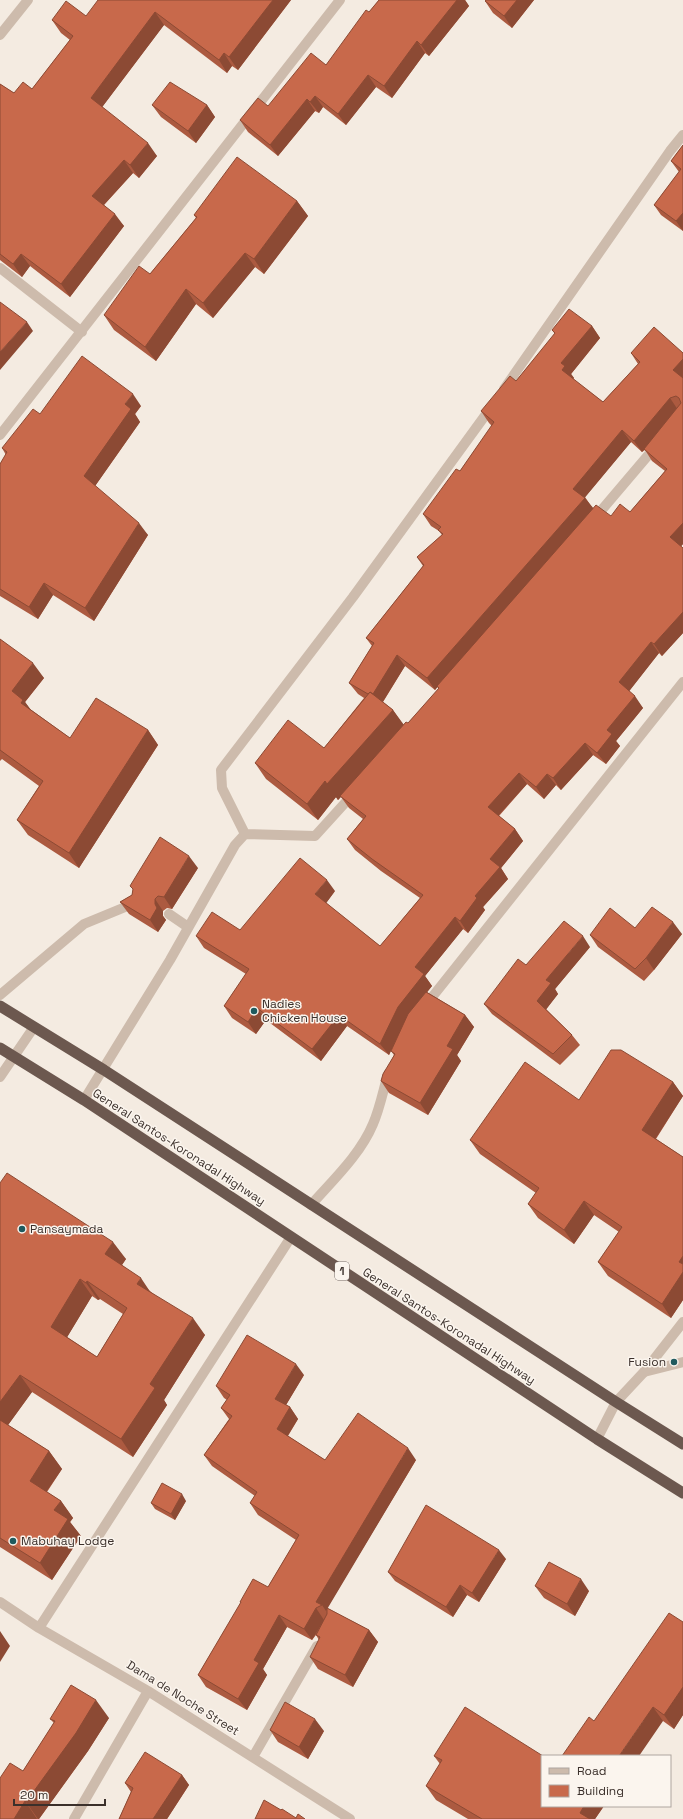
<svg xmlns="http://www.w3.org/2000/svg" width="683" height="1819" font-family="'Space Grotesk',sans-serif">
  <style>
    .lines { fill: none; stroke-linecap: round; stroke-linejoin: round }
    .service { stroke: #cdbbac; stroke-width: 10 }
    .minor { stroke: #cdbbac; stroke-width: 10 }
    .tertiary { stroke: #cdbbac; stroke-width: 10 }
    .trunk { stroke: #6c584f; stroke-width: 11 }
    .wall { fill: #ac5a40; fill-rule: evenodd }
    .shaded-wall { fill: #8c4a34 }
    .building { fill: #c8694b; stroke: #8c4a34; fill-rule: evenodd }
    .poi-dot { fill: #1f5a5e; stroke: #fbf5ee; stroke-width: 1.5 }
    .labels { text-anchor: middle; stroke-width: 3; stroke-linejoin: round; paint-order: stroke }
    .shield { fill: #fbf5ee; stroke: #756b66; stroke-width: 1 }
    .shield-label { font-size: 11px; font-weight: bold; fill: #3b302b }
    .poi-label { font-size: 12px; fill: #3b302b; stroke: #fbf5ee; text-anchor: start }
    .street-label { font-size: 12px; fill: #3b302b; stroke: #fbf5ee }
  </style>
  <rect width="100%" height="100%" fill="#f4ebe1"/>
  <g class="lines">
    <path class="service" d="M 169,914 L 188,927
      M 0,995 L 84,924 L 135,903
      M 644,1372 L 683,1362"/>
    <path class="minor" d="M 0,35 L 28,0
      M 0,268 L 82,332
      M 504,389 L 670,151 L 683,135
      M 0,435 L 340,0
      M 594,519 L 656,446
      M 245,834 L 222,788 L 221,770 L 353,597 L 492,406
      M 425,1006 L 683,682
      M 84,1100 L 170,960 L 235,845 L 245,834 L 315,836 L 354,793
      M 311,1205 C 333,1180 360,1155 373,1124 C 380,1108 383,1091 388,1074
      M 597,1439 L 616,1402 L 644,1372 L 683,1322
      M 0,1602 L 39,1628 L 148,1691 L 350,1819
      M 39,1628 L 291,1237
      M 253,1757 L 317,1646
      M 74,1819 L 148,1691"/>
    <path class="tertiary" d="M 0,1077 L 34,1027"/>
    <path class="trunk" d="M 0,1006 L 104,1070 L 616,1402 L 683,1444
      M 0,1048 L 84,1100 L 597,1439 L 683,1493"/>
  </g>
  <path class="wall" d="M 291,0 L 238,70 L 232,66 L 227,73 L 164,25 L 102,107 L 157,156 L 139,178 L 133,173 L 104,205 L 124,226 L 70,297 L 30,266 L 22,277 L 0,260 L 0,84 L 14,93 L 32,89 L 70,40 L 61,33 L 52,20 L 86,16 Z
    M 379,0 L 465,0 L 469,6 L 429,56 L 425,53 L 392,98 L 376,87 L 346,125 L 323,107 L 319,113 L 315,111 L 278,156 L 248,132 L 240,120 L 268,106 L 326,65 Z
    M 486,0 L 534,0 L 512,28 L 493,13 L 485,1 Z
    M 152,105 L 207,105 L 215,117 L 196,143 L 161,117 Z
    M 683,145 L 683,231 L 661,215 L 654,205 L 679,172 L 671,161 Z
    M 297,201 L 308,216 L 264,274 L 255,267 L 213,318 L 196,304 L 156,361 L 114,330 L 104,315 L 150,274 L 196,218 L 194,215 Z
    M 592,326 L 600,338 L 571,374 L 574,378 L 573,379 L 603,402 L 638,364 L 631,353 L 683,353 L 683,544 L 681,546 L 683,548 L 683,633 L 662,656 L 659,653 L 629,691 L 643,708 L 616,741 L 620,746 L 606,764 L 593,755 L 561,790 L 556,785 L 544,799 L 527,784 L 499,816 L 515,829 L 523,841 L 501,868 L 508,879 L 483,907 L 485,910 L 468,933 L 463,929 L 425,976 L 432,986 L 427,992 L 465,1015 L 474,1027 L 457,1055 L 461,1061 L 428,1115 L 389,1093 L 381,1081 L 394,1055 L 391,1051 L 406,1019 L 389,1055 L 347,1026 L 321,1061 L 266,1020 L 256,1034 L 232,1018 L 224,1006 L 246,974 L 204,948 L 196,936 L 240,930 L 335,891 L 326,903 L 380,946 L 420,898 L 381,871 L 355,850 L 347,839 L 363,819 L 349,808 L 341,797 L 338,800 L 336,797 L 318,820 L 266,779 L 255,763 L 324,748 L 364,698 L 358,694 L 349,683 L 372,646 L 366,638 L 423,566 L 417,557 L 442,535 L 439,531 L 431,526 L 423,514 L 460,471 L 492,426 L 489,423 L 481,411 L 516,381 L 555,334 L 552,330 ZM 631,442 L 642,452 L 645,450 L 652,461 L 665,471 L 630,512 L 611,516 L 593,509 L 585,497 ZM 405,666 L 435,690 L 437,687 L 439,689 L 408,723 L 403,725 L 393,710 L 383,702 Z
    M 141,406 L 135,414 L 140,422 L 95,486 L 148,535 L 94,621 L 53,595 L 38,619 L 0,596 L 0,464 L 6,455 L 2,448 L 40,414 Z
    M 0,639 L 44,678 L 25,702 L 30,709 L 70,738 L 148,730 L 158,745 L 79,868 L 28,835 L 17,820 L 39,786 L 2,759 L 0,761 Z
    M 198,868 L 172,909 L 167,908 L 163,911 L 163,916 L 166,920 L 158,932 L 129,914 L 120,902 L 132,895 L 133,889 L 130,886 Z
    M 635,928 L 682,934 L 654,970 L 644,981 L 598,947 L 590,935 Z
    M 590,947 L 555,989 L 558,994 L 546,1009 L 572,1035 L 580,1045 L 560,1065 L 492,1014 L 484,1004 L 526,965 Z
    M 673,1082 L 683,1096 L 656,1139 L 683,1157 L 683,1300 L 671,1318 L 608,1276 L 598,1262 L 619,1232 L 594,1215 L 574,1244 L 538,1218 L 528,1204 L 536,1193 L 480,1154 L 470,1140 L 579,1100 Z
    M 0,1183 L 126,1259 L 122,1265 L 151,1292 L 205,1335 L 164,1400 L 167,1405 L 133,1457 L 32,1392 L 8,1425 L 49,1451 L 62,1469 L 47,1492 L 61,1501 L 73,1518 L 70,1522 L 81,1536 L 52,1580 L 0,1547 ZM 92,1296 L 98,1300 L 100,1299 L 123,1314 L 97,1357 L 67,1337 Z
    M 304,1375 L 286,1405 L 290,1407 L 298,1419 L 288,1436 L 325,1460 L 416,1460 L 327,1608 L 369,1630 L 378,1642 L 353,1687 L 318,1669 L 310,1657 L 319,1640 L 316,1635 L 312,1640 L 287,1627 L 263,1669 L 267,1675 L 247,1710 L 206,1687 L 198,1675 L 241,1603 L 240,1602 L 268,1587 L 296,1540 L 258,1515 L 250,1503 L 255,1496 L 212,1466 L 204,1455 L 229,1419 L 221,1408 L 227,1400 L 224,1398 L 216,1386 Z
    M 186,1501 L 175,1520 L 155,1509 L 151,1503 Z
    M 506,1559 L 479,1602 L 467,1595 L 453,1617 L 395,1581 L 388,1572 Z
    M 535,1586 L 589,1591 L 575,1616 L 544,1598 Z
    M 683,1622 L 683,1715 L 674,1729 L 663,1721 L 594,1721 Z
    M 109,1718 L 88,1751 L 39,1819 L 0,1819 L 23,1771 L 54,1723 L 50,1719 Z
    M 270,1730 L 324,1731 L 308,1759 L 278,1742 Z
    M 434,1756 L 604,1806 L 595,1819 L 468,1819 L 436,1800 L 426,1786 L 440,1764 Z
    M 182,1775 L 189,1785 L 167,1819 L 119,1819 L 131,1792 L 125,1783 Z"/>
  <path class="shaded-wall" d="M 273,0 L 291,0 L 238,70 L 229,57 Z
    M 457,0 L 465,0 L 469,6 L 429,56 L 421,45 Z
    M 517,0 L 534,0 L 512,28 L 504,16 Z
    M 155,12 L 164,25 L 100,110 L 91,98 Z
    M 417,41 L 425,53 L 392,98 L 384,86 Z
    M 224,53 L 232,66 L 227,73 L 219,60 Z
    M 368,75 L 376,87 L 346,125 L 338,114 Z
    M 315,96 L 323,107 L 319,113 L 310,102 Z
    M 307,99 L 315,111 L 278,156 L 270,145 Z
    M 207,105 L 215,117 L 196,143 L 188,131 Z
    M 148,143 L 157,156 L 139,178 L 130,165 Z
    M 124,160 L 133,173 L 101,208 L 92,196 Z
    M 297,201 L 308,216 L 264,274 L 254,259 Z
    M 683,213 L 683,231 L 676,221 Z
    M 115,214 L 124,226 L 70,297 L 61,284 Z
    M 245,253 L 255,267 L 213,318 L 203,303 Z
    M 21,254 L 30,266 L 22,277 L 13,264 Z
    M 186,289 L 196,304 L 156,361 L 145,347 Z
    M 27,322 L 33,331 L 0,370 L 0,352 Z
    M 592,326 L 600,338 L 571,374 L 574,378 L 571,382 L 562,370 L 561,363 Z
    M 683,359 L 683,380 L 673,370 Z
    M 133,394 L 141,406 L 135,414 L 140,422 L 93,489 L 84,476 L 125,404 Z
    M 670,398 L 678,410 L 642,452 L 634,441 Z
    M 622,430 L 631,442 L 582,501 L 573,489 Z
    M 585,498 L 594,509 L 435,690 L 427,678 Z
    M 139,523 L 148,535 L 94,621 L 85,608 Z
    M 683,523 L 683,544 L 679,549 L 670,537 Z
    M 44,583 L 53,595 L 38,619 L 29,607 Z
    M 683,612 L 683,633 L 662,656 L 654,644 Z
    M 651,642 L 659,653 L 627,694 L 619,682 Z
    M 397,655 L 405,666 L 379,708 L 371,696 Z
    M 33,663 L 44,678 L 25,702 L 34,714 L 32,718 L 12,691 Z
    M 635,696 L 643,708 L 616,741 L 620,746 L 606,764 L 597,753 L 607,730 Z
    M 393,710 L 404,725 L 338,800 L 327,784 Z
    M 148,730 L 158,745 L 79,868 L 69,853 Z
    M 585,743 L 593,755 L 561,790 L 553,778 Z
    M 519,773 L 527,784 L 496,818 L 488,807 Z
    M 547,774 L 556,785 L 544,799 L 536,787 Z
    M 325,781 L 336,797 L 318,820 L 307,804 Z
    M 515,829 L 523,841 L 501,868 L 508,879 L 483,907 L 485,910 L 468,933 L 460,921 L 475,896 L 490,859 Z
    M 189,856 L 198,868 L 172,909 L 164,897 Z
    M 327,880 L 335,891 L 324,906 L 315,894 Z
    M 155,899 L 163,911 L 163,916 L 166,920 L 158,932 L 150,920 L 155,904 Z
    M 455,917 L 463,929 L 425,976 L 432,986 L 406,1019 L 389,1055 L 380,1044 L 415,967 Z
    M 673,922 L 682,934 L 654,970 L 646,958 Z
    M 583,936 L 590,947 L 555,989 L 558,994 L 545,1011 L 537,1001 L 546,980 Z
    M 257,1008 L 266,1020 L 256,1034 L 248,1022 Z
    M 339,1015 L 347,1026 L 321,1061 L 312,1049 Z
    M 465,1015 L 474,1027 L 457,1055 L 461,1061 L 428,1115 L 420,1103 L 447,1046 Z
    M 673,1082 L 683,1096 L 652,1144 L 642,1130 Z
    M 584,1201 L 594,1215 L 574,1244 L 564,1230 Z
    M 113,1242 L 126,1259 L 117,1272 L 105,1254 Z
    M 683,1256 L 683,1267 L 679,1262 Z
    M 683,1272 L 683,1300 L 671,1318 L 662,1304 Z
    M 141,1278 L 153,1296 L 137,1284 Z
    M 80,1279 L 92,1296 L 63,1344 L 51,1327 Z
    M 87,1281 L 100,1299 L 98,1300 L 86,1283 Z
    M 193,1318 L 205,1335 L 164,1400 L 167,1405 L 133,1457 L 121,1439 L 150,1384 Z
    M 296,1364 L 304,1375 L 283,1410 L 275,1399 Z
    M 20,1375 L 32,1392 L 3,1432 L 0,1427 L 0,1402 Z
    M 290,1407 L 298,1419 L 285,1440 L 277,1429 Z
    M 408,1448 L 416,1460 L 326,1611 L 322,1605 L 316,1602 Z
    M 49,1451 L 62,1469 L 42,1498 L 30,1481 Z
    M 182,1494 L 186,1501 L 175,1520 L 171,1514 Z
    M 61,1501 L 73,1518 L 70,1522 L 81,1536 L 52,1580 L 40,1563 L 54,1510 Z
    M 499,1550 L 506,1559 L 479,1602 L 472,1593 Z
    M 581,1579 L 589,1591 L 575,1616 L 567,1604 Z
    M 460,1585 L 467,1595 L 453,1617 L 446,1607 Z
    M 316,1608 L 324,1620 L 312,1640 L 304,1629 Z
    M 279,1615 L 287,1627 L 263,1669 L 267,1675 L 247,1710 L 238,1699 L 254,1660 Z
    M 369,1630 L 378,1642 L 353,1687 L 345,1675 Z
    M 0,1631 L 10,1646 L 0,1662 Z
    M 683,1687 L 683,1715 L 674,1729 L 664,1715 Z
    M 96,1700 L 109,1718 L 88,1751 L 39,1819 L 38,1819 L 26,1802 Z
    M 653,1707 L 663,1721 L 639,1756 L 619,1756 Z
    M 315,1719 L 324,1731 L 308,1759 L 299,1747 Z
    M 182,1775 L 189,1785 L 167,1819 L 153,1819 Z
    M 25,1801 L 37,1819 L 14,1819 Z
    M 584,1806 L 604,1806 L 595,1819 L 584,1819 L 580,1813 Z"/>
  <path class="building" d="M 98,0 L 273,0 L 229,57 L 224,53 L 219,60 L 155,12 L 91,98 L 148,143 L 130,165 L 124,160 L 92,196 L 115,214 L 61,284 L 21,254 L 13,264 L 0,254 L 0,84 L 14,93 L 23,82 L 32,89 L 73,36 L 52,20 L 66,1 L 86,16 Z
    M 379,0 L 457,0 L 421,45 L 417,41 L 384,86 L 368,75 L 338,114 L 315,96 L 310,102 L 307,99 L 270,145 L 240,120 L 258,98 L 268,106 L 311,53 L 326,65 L 366,10 L 369,12 Z
    M 486,0 L 517,0 L 504,16 L 485,1 Z
    M 170,82 L 207,105 L 188,131 L 152,105 Z
    M 683,145 L 683,213 L 676,221 L 654,205 L 681,169 L 671,161 Z
    M 237,157 L 297,201 L 254,259 L 245,253 L 203,303 L 186,289 L 145,347 L 104,315 L 139,266 L 150,274 L 197,217 L 194,215 Z
    M 0,302 L 27,322 L 0,352 Z
    M 569,309 L 592,326 L 561,363 L 565,366 L 562,370 L 603,402 L 640,362 L 631,353 L 654,327 L 683,353 L 683,359 L 673,370 L 683,378 L 683,523 L 670,537 L 683,548 L 683,612 L 654,644 L 651,642 L 619,682 L 635,696 L 607,730 L 612,734 L 597,753 L 585,743 L 553,778 L 547,774 L 536,787 L 519,773 L 488,807 L 515,829 L 490,859 L 500,867 L 475,896 L 477,898 L 460,921 L 455,917 L 415,967 L 424,974 L 398,1007 L 380,1044 L 339,1015 L 312,1049 L 257,1008 L 248,1022 L 224,1006 L 249,969 L 196,936 L 212,912 L 240,930 L 300,858 L 327,880 L 315,894 L 380,946 L 423,895 L 372,859 L 347,839 L 366,816 L 340,796 L 406,722 L 408,723 L 439,688 L 437,686 L 596,505 L 611,516 L 620,504 L 630,512 L 667,469 L 644,449 L 681,403 L 679,398 L 676,396 L 670,398 L 634,441 L 622,430 L 573,489 L 585,498 L 427,678 L 397,655 L 373,694 L 370,692 L 368,694 L 349,683 L 374,643 L 366,638 L 424,565 L 417,557 L 443,534 L 438,530 L 441,527 L 423,514 L 456,469 L 460,471 L 494,422 L 481,411 L 510,376 L 516,381 L 555,333 L 552,330 Z
    M 82,356 L 133,394 L 125,404 L 131,409 L 84,476 L 139,523 L 85,608 L 44,583 L 29,607 L 0,589 L 0,464 L 7,452 L 2,448 L 33,409 L 40,414 Z
    M 0,639 L 33,663 L 12,691 L 23,700 L 21,703 L 70,738 L 96,698 L 148,730 L 69,853 L 17,820 L 43,781 L 0,750 Z
    M 370,692 L 393,710 L 327,784 L 325,781 L 307,804 L 255,763 L 288,720 L 324,748 Z
    M 160,837 L 189,856 L 164,897 L 158,896 L 155,899 L 155,904 L 157,908 L 150,920 L 120,902 L 132,895 L 133,889 L 130,886 Z
    M 652,907 L 673,922 L 646,958 L 635,969 L 590,935 L 610,908 L 635,928 Z
    M 564,921 L 583,936 L 546,980 L 551,983 L 537,1001 L 572,1035 L 553,1054 L 484,1004 L 518,959 L 526,965 Z
    M 426,992 L 465,1015 L 447,1046 L 453,1049 L 420,1103 L 381,1081 L 383,1074 L 395,1054 L 391,1051 L 408,1014 Z
    M 611,1050 L 621,1050 L 673,1082 L 642,1130 L 683,1157 L 683,1256 L 679,1262 L 683,1264 L 683,1272 L 662,1304 L 598,1262 L 622,1227 L 584,1201 L 564,1230 L 528,1204 L 539,1188 L 470,1140 L 525,1062 L 579,1100 Z
    M 7,1173 L 113,1242 L 105,1254 L 141,1278 L 137,1284 L 193,1318 L 150,1384 L 155,1388 L 121,1439 L 20,1375 L 0,1402 L 0,1183 ZM 80,1279 L 86,1283 L 87,1281 L 127,1308 L 97,1357 L 51,1327 Z
    M 247,1335 L 296,1364 L 275,1399 L 290,1407 L 277,1429 L 325,1460 L 358,1413 L 408,1448 L 316,1602 L 322,1605 L 316,1608 L 304,1629 L 279,1615 L 254,1660 L 259,1663 L 238,1699 L 198,1675 L 241,1602 L 240,1602 L 253,1579 L 268,1587 L 299,1535 L 250,1503 L 257,1492 L 204,1455 L 232,1416 L 221,1408 L 230,1395 L 216,1386 Z
    M 0,1420 L 49,1451 L 30,1481 L 61,1501 L 54,1510 L 68,1519 L 40,1563 L 0,1538 Z
    M 162,1483 L 182,1494 L 171,1514 L 151,1503 Z
    M 426,1505 L 499,1550 L 472,1593 L 460,1585 L 446,1607 L 388,1572 Z
    M 549,1562 L 581,1579 L 567,1604 L 535,1586 Z
    M 327,1608 L 369,1630 L 345,1675 L 310,1657 L 320,1637 L 316,1635 L 327,1614 Z
    M 669,1613 L 683,1622 L 683,1687 L 664,1715 L 653,1707 L 619,1756 L 562,1756 L 589,1717 L 594,1721 Z
    M 71,1685 L 96,1700 L 76,1733 L 26,1802 L 25,1801 L 14,1819 L 0,1819 L 0,1778 L 10,1763 L 23,1771 L 55,1721 L 50,1719 Z
    M 285,1702 L 315,1719 L 299,1747 L 270,1730 Z
    M 465,1707 L 543,1756 L 542,1756 L 542,1806 L 584,1806 L 580,1813 L 590,1819 L 482,1819 L 426,1786 L 442,1760 L 434,1756 Z
    M 145,1752 L 182,1775 L 153,1819 L 119,1819 L 133,1788 L 125,1783 Z
    M 264,1800 L 281,1810 L 282,1809 L 296,1818 L 298,1814 L 305,1819 L 255,1819 Z"/>
  <g class="poi-dot">
    <circle cx="254" cy="1011" r="4"/>
    <circle cx="22" cy="1229" r="4"/>
    <circle cx="674" cy="1362" r="4"/>
    <circle cx="13" cy="1541" r="4"/>
  </g>
  <g class="labels">
    <rect class="shield" x="335" y="1262" width="14" height="18" rx="3"/>
    <g class="shield-label">
      <text x="342" y="1275">1</text>
    </g>
    <g class="poi-label">
      <text x="262" y="1008">Nadies<tspan x="262" dy="14">Chicken House</tspan></text>
      <text x="30" y="1233">Pansaymada</text>
      <text x="666" y="1366" text-anchor="end">Fusion</text>
      <text x="21" y="1545">Mabuhay Lodge</text>
    </g>
    <g class="street-label">
      <text transform="translate(179 1147) rotate(33)" y="4">General Santos-Koronadal Highway</text>
      <text transform="translate(449 1326) rotate(33)" y="4">General Santos-Koronadal Highway</text>
      <text transform="translate(183 1698) rotate(32)" y="4">Dama de Noche Street</text>
    </g>
  </g>
  <rect x="541" y="1755" width="130" height="52" fill="#fbf5ee" stroke="#aea6a0"/>
  <rect x="549" y="1768" width="20" height="6" fill="#cdbbac" stroke="#aea6a0"/>
  <text x="577" y="1775" font-size="12" fill="#3b302b">Road</text>
  <rect x="549" y="1785" width="20" height="12" fill="#c8694b" stroke="#aea6a0"/>
  <text x="577" y="1795" font-size="12" fill="#3b302b">Building</text>
  <path d="M14 1799v6h91v-6" fill="none" stroke="#3b302b" stroke-width="2"/>
  <text x="20" y="1799" font-size="12" fill="#3b302b" stroke="#fbf5ee" stroke-width="3" paint-order="stroke">20 m</text>
</svg>
